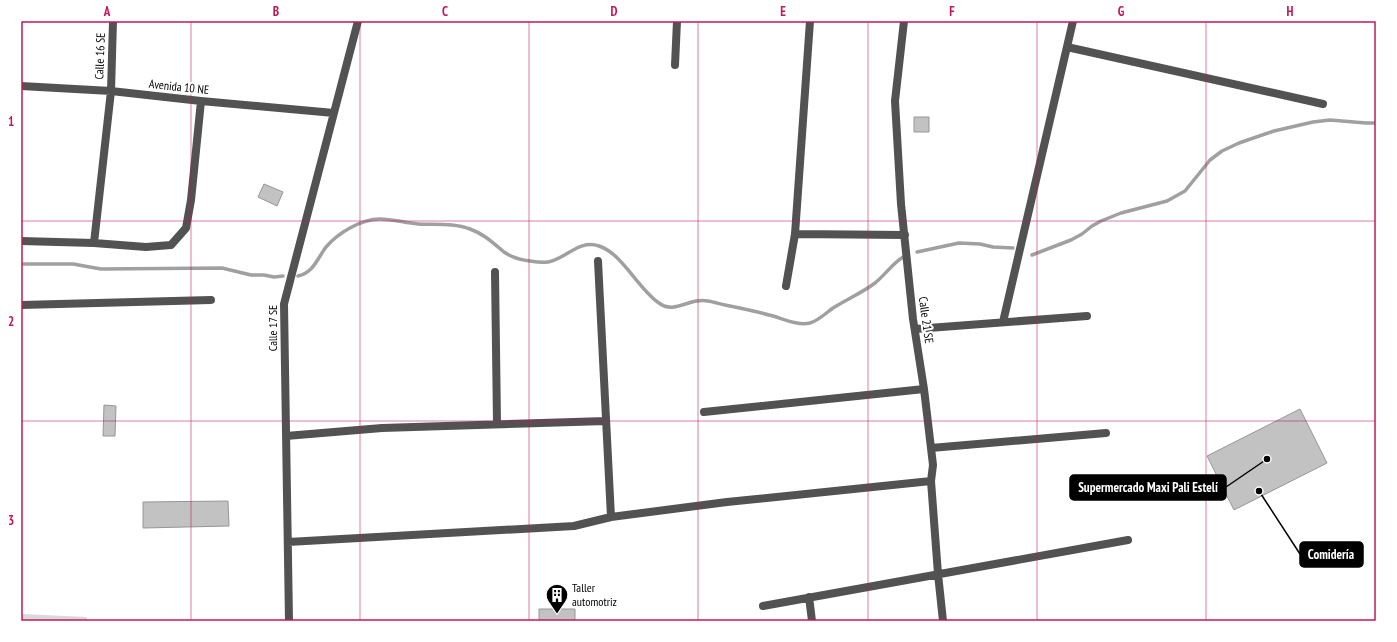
<svg xmlns="http://www.w3.org/2000/svg" width="1397" height="642" font-family="'PT Sans Narrow',sans-serif">
  <style>
    .green { fill: #d9d9d9 }
    .lines { fill: none; stroke-linecap: round; stroke-linejoin: round }
    .stream { stroke: #a0a0a0; stroke-width: 3.5 }
    .building { fill: #c2c2c2; stroke: #969696 }
    .street { stroke: #525252; stroke-width: 8 }
    .grid { fill: none; stroke: #c2185b; stroke-width: 1; stroke-opacity: 0.55 }
    .labels { text-anchor: middle; stroke-width: 4; stroke-linejoin: round; paint-order: stroke }
    .street-label { font-size: 12px; fill: #000; stroke: #fff }
    .poi-label { font-size: 12px; fill: #000; stroke: #fff; text-anchor: start }
    .leader { fill: none; stroke: #000; stroke-width: 1.5 }
    .callout-dot { fill: #000; stroke: #fff; stroke-width: 1.5 }
    .callout { fill: #000; stroke: #000; stroke-width: 1.5 }
    .callout-label { font-size: 13px; text-anchor: middle; font-weight: bold; fill: #fff }
    .neatline { fill: none; stroke: #c2185b; stroke-width: 1.5 }
    .grid-label { font-size: 13px; text-anchor: middle; font-weight: bold; fill: #c2185b }
  </style>
  <rect width="100%" height="100%" fill="#fff"/>
  <path class="green" d="M 21,614 L 87,617 L 87,621 L 21,621 Z"/>
  <g class="lines">
    <path class="stream" d="M 917,252 L 959,243 L 980,244 L 993,247 L 1013,248
      M 1032,255 L 1071,240 L 1082,234 L 1092,226 L 1101,221 L 1121,213 L 1167,201 L 1185,191 L 1210,160 L 1222,151 L 1239,143 L 1274,131 L 1313,122 L 1330,120 L 1366,123 L 1376,123
      M 21,264 L 73,264 L 101,269 L 222,268 L 251,275 L 264,275 L 274,277 L 283,276
      M 298,276 C 314,272 317,259 326,247 C 338,233 361,219 380,219 C 393,219 405,223 418,224 C 435,225 454,223 470,229 C 484,234 493,243 504,252 C 511,257 522,260 530,261 C 536,262 542,263 548,262 C 566,259 579,239 599,246 C 623,254 638,289 659,303 C 675,315 689,297 708,301 C 714,302 720,304 725,305 C 740,308 755,311 769,315 C 782,318 797,326 810,323 C 818,321 826,313 833,308 C 847,299 862,293 875,283 C 885,275 892,264 903,257"/>
  </g>
  <path class="building" d="M 914,117 L 929,117 L 929,132 L 914,132 Z
    M 264,184 L 283,192 L 277,206 L 258,197 Z
    M 104,405 L 116,406 L 115,436 L 103,436 Z
    M 1300,409 L 1327,463 L 1234,510 L 1207,456 Z
    M 228,501 L 229,526 L 143,528 L 143,502 Z
    M 539,609 L 575,609 L 575,621 L 539,621 Z"/>
  <g class="lines">
    <path class="street" d="M 904,21 L 895,101 L 901,204 L 913,319 L 924,389 L 933,465 L 931,481 L 938,574 L 943,621
      M 1067,47 L 1323,104
      M 675,65 L 677,21
      M 21,86 L 111,91 L 201,101 L 334,113
      M 795,234 L 905,235
      M 21,241 L 94,243 L 146,247 L 171,245 L 186,228 L 191,200 L 201,101
      M 94,243 L 111,91 L 113,21
      M 598,261 L 611,517
      M 495,272 L 497,424
      M 786,286 L 795,234 L 810,21
      M 21,305 L 211,300
      M 1003,322 L 1073,21
      M 915,329 L 1087,316
      M 704,412 L 924,389
      M 286,436 L 382,428 L 606,421
      M 931,448 L 1106,433
      M 288,542 L 574,526 L 611,517 L 727,502 L 931,481
      M 809,597 L 812,621
      M 763,606 L 1128,540
      M 289,621 L 284,304 L 358,21"/>
  </g>
  <path class="grid" d="M 191,21 L 191,621M 360,21 L 360,621M 529,21 L 529,621M 698,21 L 698,621M 868,21 L 868,621M 1037,21 L 1037,621M 1206,21 L 1206,621M 21,221 L 1376,221M 21,421 L 1376,421"/>
  <defs>
    <g id="building-pin" transform="scale(1.15)"><path d="M0 17L-7.5 6A9.5 9.5 0 1 1 7.5 6Z" fill="#000" stroke="#fff"/><path d="M-4-6H4V6H1V3H-1V6H-4ZM-2.5-4.3h1.7v1.8h-1.7ZM.8-4.3h1.7v1.8H.8ZM-2.5-1h1.7V.8h-1.7ZM.8-1h1.7V.8H.8Z" fill="#fff"/></g>
  </defs>
  <g fill-rule="evenodd">
    <use href="#building-pin" x="557" y="595"/>
  </g>
  <g class="labels">
    <g class="street-label">
      <text transform="translate(100 56) rotate(-88)" y="4">Calle 16 SE</text>
      <text transform="translate(179 87) rotate(6)" y="4">Avenida 10 NE</text>
      <text transform="translate(926 320) rotate(82)" y="4">Calle 21 SE</text>
      <text transform="translate(273 328) rotate(-90)" y="4">Calle 17 SE</text>
    </g>
    <g class="poi-label">
      <text x="572" y="592">Taller<tspan x="572" dy="14">automotriz</tspan></text>
    </g>
  </g>
  <path class="leader" d="M1267 459L1226 487M1259 491L1300 554"/>
  <g class="callout-dot">
    <circle cx="1267" cy="459" r="4"/>
    <circle cx="1259" cy="491" r="4"/>
  </g>
  <g class="callout">
    <rect x="1070" y="475" width="156" height="25" rx="4"/>
    <rect x="1300" y="542" width="63" height="25" rx="4"/>
  </g>
  <g class="callout-label">
    <text x="1148" y="492">Supermercado Maxi Pali Estelí</text>
    <text x="1331" y="559">Comidería</text>
  </g>
  <rect width="1397" height="642" fill="none" stroke="#ffffff" stroke-width="44"/>
  <rect x="22" y="22" width="1353" height="598" class="neatline"/>
  <g class="grid-label">
    <text x="107" y="16">A</text>
    <text x="276" y="16">B</text>
    <text x="445" y="16">C</text>
    <text x="614" y="16">D</text>
    <text x="783" y="16">E</text>
    <text x="952" y="16">F</text>
    <text x="1121" y="16">G</text>
    <text x="1290" y="16">H</text>
    <text x="11" y="126">1</text>
    <text x="11" y="326">2</text>
    <text x="11" y="525">3</text>
  </g>
</svg>
